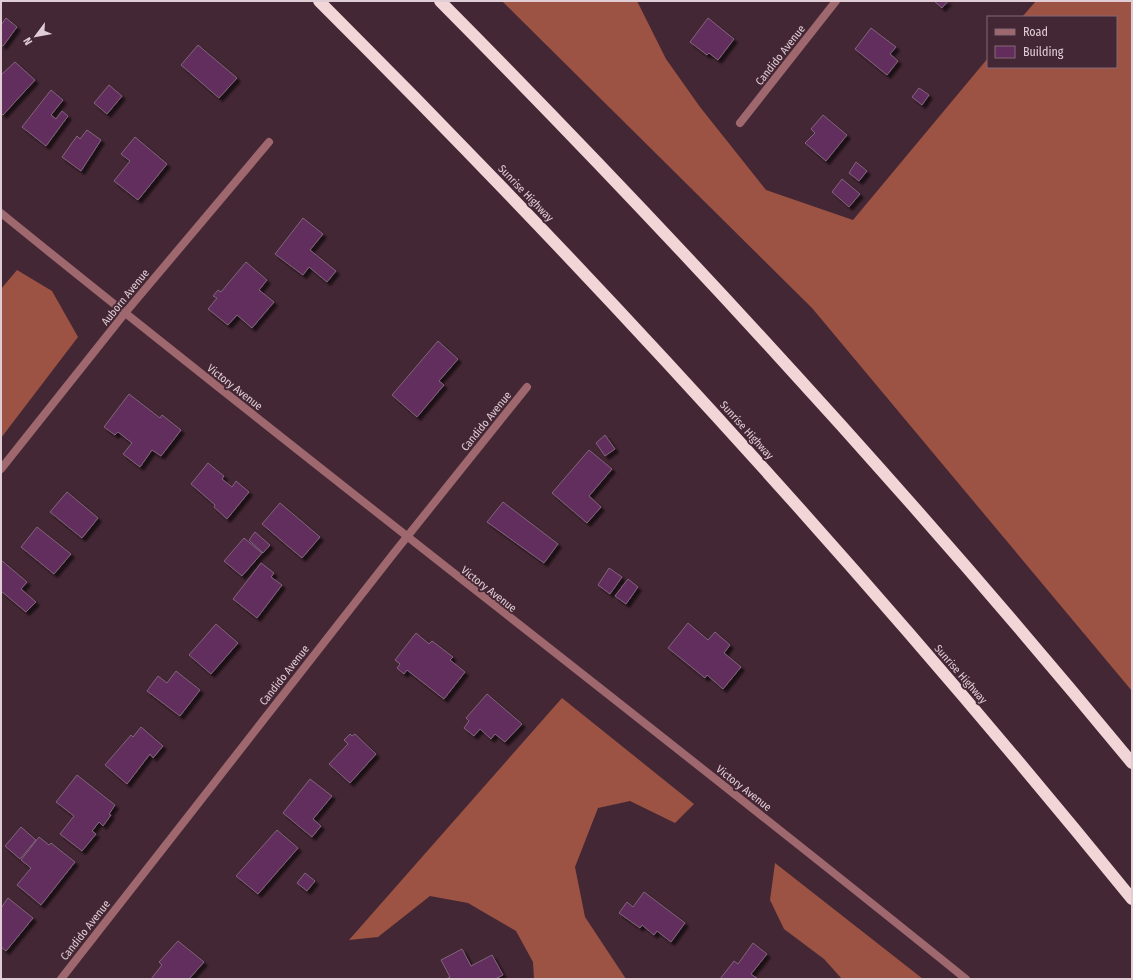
<svg xmlns="http://www.w3.org/2000/svg" width="1133" height="980" font-family="'Fira Sans Condensed',sans-serif">
  <style>
    .forest { fill: #9d5344 }
    .building { fill: #622d5d; stroke: #80657c; filter: url(#shadow) }
    .lines { fill: none; stroke-linecap: round; stroke-linejoin: round }
    .minor { stroke: #9f676e; stroke-width: 8 }
    .tertiary { stroke: #9f676e; stroke-width: 8 }
    .motorway { stroke: #f2d5d7; stroke-width: 12 }
    .labels { text-anchor: middle; stroke-width: 4; stroke-linejoin: round; paint-order: stroke }
    .street-label { font-size: 11px; fill: #e1cdd5; stroke: #442734 }
  </style>
  <defs>
    <filter id="shadow"><feDropShadow dx="3.5" dy="3.5" stdDeviation="1" flood-color="#0009"/></filter>
  </defs>
  <rect width="100%" height="100%" fill="#442734"/>
  <path class="forest" d="M 502,1 L 637,1 L 666,59 L 700,107 L 766,190 L 853,220 L 988,58 L 988,67 L 1116,67 L 1116,17 L 1022,17 L 1036,1 L 1132,1 L 1132,691 L 812,308 Z
    M 17,270 L 52,291 L 78,337 L 1,438 L 1,289 Z
    M 562,698 L 694,804 L 675,823 L 630,801 L 598,808 L 575,867 L 585,917 L 626,979 L 534,979 L 533,962 L 516,931 L 468,903 L 430,896 L 378,937 L 349,940 Z
    M 775,863 L 923,979 L 842,979 L 824,959 L 784,929 L 770,900 Z"/>
  <path class="building" d="M 934,1 L 948,1 L 942,8 Z
    M 6,18 L 17,27 L 3,46 L 1,45 L 1,25 Z
    M 708,18 L 734,39 L 718,60 L 709,53 L 707,55 L 690,42 Z
    M 871,28 L 896,47 L 890,54 L 898,61 L 887,75 L 855,49 Z
    M 198,45 L 237,78 L 219,98 L 181,65 Z
    M 15,62 L 35,80 L 3,115 L 1,113 L 1,75 Z
    M 109,85 L 122,96 L 107,114 L 94,103 Z
    M 919,88 L 929,95 L 922,105 L 912,97 Z
    M 51,90 L 63,100 L 51,115 L 56,119 L 62,111 L 68,116 L 46,146 L 22,127 Z
    M 823,115 L 847,135 L 826,161 L 805,143 L 815,133 L 811,129 Z
    M 87,130 L 101,140 L 81,171 L 62,157 L 77,136 L 80,139 Z
    M 135,137 L 167,164 L 138,200 L 114,181 L 130,161 L 121,154 Z
    M 856,162 L 867,171 L 859,181 L 849,173 Z
    M 842,179 L 860,194 L 849,207 L 832,192 Z
    M 303,218 L 323,234 L 310,250 L 336,271 L 327,282 L 309,267 L 303,275 L 275,254 Z
    M 246,262 L 267,280 L 259,290 L 274,302 L 252,328 L 237,315 L 228,325 L 208,309 L 217,298 L 213,296 L 218,290 L 221,292 Z
    M 438,341 L 458,359 L 439,381 L 444,385 L 417,417 L 392,395 Z
    M 129,394 L 160,418 L 162,415 L 181,430 L 161,456 L 152,450 L 140,467 L 123,454 L 132,443 L 118,432 L 115,435 L 104,427 Z
    M 605,435 L 615,449 L 605,456 L 596,443 Z
    M 589,450 L 612,469 L 589,496 L 601,507 L 587,523 L 552,493 Z
    M 208,463 L 224,476 L 222,479 L 232,487 L 236,481 L 249,492 L 227,519 L 214,507 L 215,505 L 191,484 Z
    M 67,492 L 98,518 L 82,538 L 50,512 Z
    M 503,502 L 558,544 L 544,563 L 487,522 Z
    M 280,503 L 320,537 L 302,558 L 262,524 Z
    M 37,527 L 71,554 L 54,574 L 21,547 Z
    M 255,532 L 270,545 L 263,553 L 249,540 Z
    M 244,538 L 262,553 L 242,576 L 224,561 Z
    M 1,560 L 27,582 L 21,589 L 36,602 L 26,612 L 1,591 Z
    M 261,563 L 274,573 L 271,577 L 282,585 L 257,618 L 233,599 Z
    M 609,568 L 622,577 L 610,594 L 598,585 Z
    M 628,579 L 638,587 L 626,604 L 615,596 Z
    M 688,623 L 708,640 L 715,632 L 730,645 L 724,653 L 741,667 L 723,689 L 707,675 L 705,678 L 668,648 Z
    M 216,624 L 238,643 L 211,674 L 189,655 Z
    M 416,633 L 429,644 L 432,641 L 453,657 L 450,660 L 465,672 L 444,699 L 407,670 L 404,674 L 397,668 L 400,664 L 395,660 Z
    M 176,671 L 200,690 L 180,716 L 147,691 L 158,676 L 167,683 Z
    M 487,694 L 522,724 L 505,742 L 495,734 L 491,739 L 480,729 L 474,736 L 464,728 L 469,721 L 466,718 Z
    M 141,727 L 163,746 L 153,758 L 150,754 L 127,784 L 105,765 L 131,735 L 133,737 Z
    M 350,734 L 352,736 L 355,734 L 376,754 L 350,783 L 329,764 L 348,744 L 344,740 Z
    M 77,775 L 115,805 L 109,814 L 111,815 L 103,826 L 99,822 L 92,831 L 96,834 L 82,851 L 60,834 L 74,816 L 56,802 Z
    M 310,779 L 332,796 L 313,819 L 321,826 L 312,837 L 283,813 Z
    M 21,827 L 36,840 L 20,859 L 5,846 Z
    M 277,830 L 298,848 L 258,894 L 236,876 Z
    M 39,837 L 49,845 L 51,843 L 75,862 L 41,905 L 17,885 L 31,868 L 21,860 Z
    M 305,873 L 315,881 L 307,891 L 297,883 Z
    M 644,892 L 685,923 L 671,942 L 657,931 L 654,935 L 642,925 L 640,928 L 619,913 L 627,902 L 633,907 Z
    M 8,898 L 33,918 L 6,951 L 1,947 L 1,908 Z
    M 178,941 L 204,962 L 189,979 L 151,979 L 162,965 L 159,962 Z
    M 753,943 L 767,954 L 751,974 L 758,979 L 720,979 L 734,961 L 738,964 Z
    M 462,949 L 471,966 L 492,955 L 503,975 L 495,979 L 446,979 L 450,977 L 441,960 Z"/>
  <g class="lines">
    <path class="minor" d="M 740,123 L 836,1
      M 1,469 L 125,313 L 269,142
      M 61,979 L 394,553 L 527,387"/>
    <path class="tertiary" d="M 1,213 C 320,472 647,721 966,979"/>
    <path class="motorway" d="M 319,1 C 605,286 877,585 1132,899
      M 440,1 C 682,245 914,498 1132,763"/>
  </g>
  <g class="labels">
    <g class="street-label">
      <text transform="translate(780 55) rotate(-52)" y="4">Candido Avenue</text>
      <text transform="translate(526 193) rotate(46)" y="4">Sunrise Highway</text>
      <text transform="translate(125 297) rotate(-51)" y="4">Auborn Avenue</text>
      <text transform="translate(235 387) rotate(38)" y="4">Victory Avenue</text>
      <text transform="translate(486 421) rotate(-51)" y="4">Candido Avenue</text>
      <text transform="translate(747 430) rotate(48)" y="4">Sunrise Highway</text>
      <text transform="translate(489 589) rotate(38)" y="4">Victory Avenue</text>
      <text transform="translate(961 674) rotate(49)" y="4">Sunrise Highway</text>
      <text transform="translate(284 675) rotate(-52)" y="4">Candido Avenue</text>
      <text transform="translate(744 788) rotate(38)" y="4">Victory Avenue</text>
      <text transform="translate(85 930) rotate(-52)" y="4">Candido Avenue</text>
    </g>
  </g>
  <rect width="1133" height="980" fill="none" stroke="#e1cdd5" stroke-width="4"/>
  <rect x="987" y="16" width="130" height="52" fill="#442734" stroke="#836974"/>
  <rect x="995" y="29" width="20" height="6" fill="#9f676e" stroke="#836974"/>
  <text x="1023" y="36" font-size="12" fill="#e1cdd5">Road</text>
  <rect x="995" y="46" width="20" height="12" fill="#622d5d" stroke="#836974"/>
  <text x="1023" y="56" font-size="12" fill="#e1cdd5">Building</text>
  <g transform="translate(36 36) rotate(238)" stroke="#442734" stroke-width="3" paint-order="stroke">
  <path d="M0-3L7 15L0 10L-7 15Z" fill="#e1cdd5"/>
  <text y="-6" font-size="11" font-weight="bold" text-anchor="middle" fill="#e1cdd5">N</text>
  </g>
</svg>
